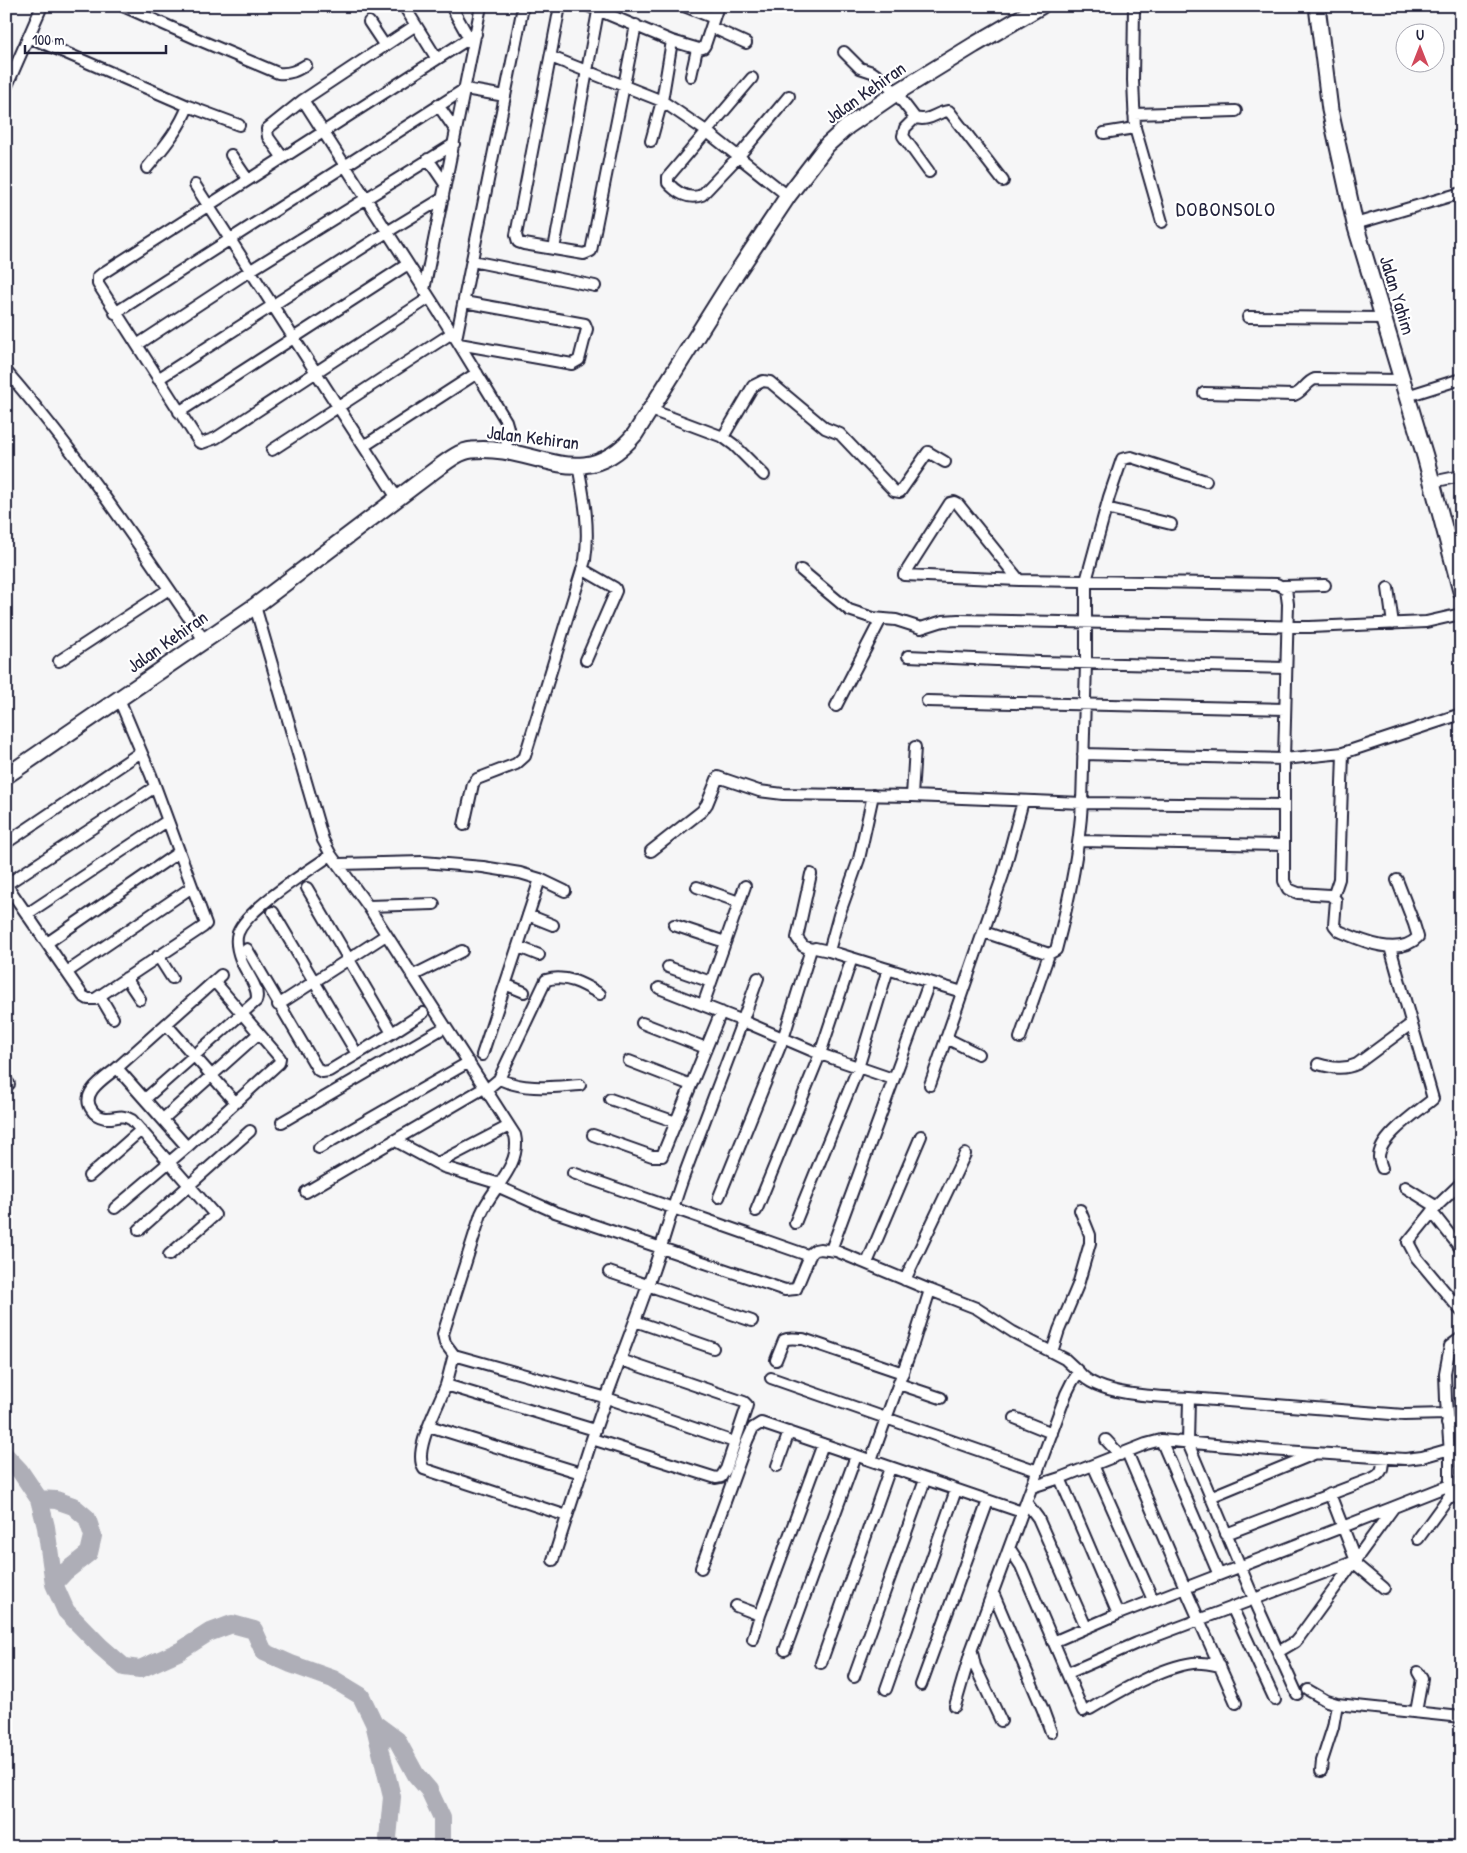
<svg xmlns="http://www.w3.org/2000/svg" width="1467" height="1853" font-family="'Patrick Hand',sans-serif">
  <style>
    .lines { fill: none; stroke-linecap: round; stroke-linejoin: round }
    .river { stroke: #aeaeb7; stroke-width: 18 }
    .street-casing { stroke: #22223b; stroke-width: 14 }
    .secondary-casing { stroke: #22223b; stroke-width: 19 }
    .street { stroke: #fff; stroke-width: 10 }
    .secondary { stroke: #fff; stroke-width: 15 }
    .labels { text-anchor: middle; stroke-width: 4.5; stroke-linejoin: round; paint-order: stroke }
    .street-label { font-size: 19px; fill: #22223b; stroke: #fff }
    .neighbourhood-label { font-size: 20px; letter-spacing: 1px; fill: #22223b; stroke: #fff }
  </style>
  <rect width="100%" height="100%" fill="#f6f6f7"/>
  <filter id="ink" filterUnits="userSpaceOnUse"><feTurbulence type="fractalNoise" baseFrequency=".02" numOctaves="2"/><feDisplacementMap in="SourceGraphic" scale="10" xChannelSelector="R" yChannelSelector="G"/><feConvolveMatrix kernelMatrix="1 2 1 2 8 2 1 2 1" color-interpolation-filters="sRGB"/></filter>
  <g filter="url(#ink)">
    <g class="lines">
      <path class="river" d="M 6,1456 L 20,1471 L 39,1499 L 46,1527 L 54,1584 L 66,1611 L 100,1646 L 124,1667 L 140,1669 L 180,1651 L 208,1633 L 232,1624 L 254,1630 L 264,1652 L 291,1664 L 333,1679 L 361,1696 L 374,1723 L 392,1797 L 388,1838 L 390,1847
        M 39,1499 L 56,1500 L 73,1506 L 87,1518 L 93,1536 L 89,1553 L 65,1572 L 54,1584
        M 374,1723 L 397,1740 L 416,1775 L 429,1790 L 442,1818 L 442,1847"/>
      <g class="street-casing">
        <path id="street" d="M 123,6 L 204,42 L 278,73 C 290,74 296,71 306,65
          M 404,6 L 437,59
          M 451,6 L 469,38
          M 560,6 L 516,235 L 518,242 L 524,244 L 584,254 L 591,251 L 636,25
          M 588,6 L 672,41 L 699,49 L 703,48 L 705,45 L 718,6
          M 684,6 L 714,18
          M 1134,6 L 1133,80 L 1135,128 L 1162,222
          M 369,22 L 385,46
          M 416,25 L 303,100 L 456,339 L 506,421 L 508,428 L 506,451
          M 711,27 L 746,43
          M 29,37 L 188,106 L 239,125
          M 844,52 L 860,68 L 872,72 L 882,79 L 896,93 L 915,118 C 931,122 935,112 949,111 L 1003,181
          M 551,57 L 662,101 L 706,131 L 788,196
          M 691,76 L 697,49
          M 752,78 L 668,177 L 668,183 C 677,193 689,200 702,195 L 738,157 L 789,96
          M 6,88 L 42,6
          M 438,105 L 456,131
          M 1134,114 L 1236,111
          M 915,118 L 905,128 L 903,136 L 929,172
          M 1104,133 L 1135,128
          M 651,141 L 662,101 L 672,41
          M 231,155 L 248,180
          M 283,158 L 268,137 L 267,129 L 303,100
          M 428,159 L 445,184
          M 147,168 C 163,148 179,130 188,106
          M 195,185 L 397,498
          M 1355,224 L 1461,193
          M 554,249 L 599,6
          M 472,261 L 595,286
          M 424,290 L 481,6
          M 429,298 L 216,438 L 202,443 L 199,442 L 98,284 L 98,277 L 103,273 L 476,34
          M 115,313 L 465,89 L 505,96
          M 1248,317 L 1384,318
          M 456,339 L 523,7
          M 459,344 L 572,364 L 579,360 L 587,329 L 585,324 L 464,302
          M 137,345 L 251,270 L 454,144
          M 6,371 C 79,455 141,548 204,640
          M 158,379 L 387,232 L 443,198
          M 1204,393 L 1294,395 C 1303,392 1306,382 1315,379 L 1402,380
          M 1407,396 L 1461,379
          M 651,410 L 723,437 L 734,445 L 764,475
          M 179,412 L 408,264
          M 723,437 L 753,386 L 763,381 L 770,382 L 825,428 L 840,434 L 894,491 L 900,492 L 928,452 L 945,462
          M 364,446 L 477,373
          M 272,450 L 452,333
          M 1206,481 L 1131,457 L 1122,459 L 1109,497 L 1086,581 L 1086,663 L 1082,803 L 1283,805
          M 1432,482 L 1461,476
          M 1106,508 L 1171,524
          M 582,569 L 615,588 L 616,591 L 586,660
          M 801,570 L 849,610 L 873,618 L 896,620 L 921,628 L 943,621 L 958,620 L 1310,627 L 1426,622 L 1461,614
          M 1019,580 L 958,504 L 954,502 L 950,503 L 904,575 L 1019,580 L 1277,584 L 1286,589 L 1288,604 L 1284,759 L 1083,754
          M 1283,586 L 1325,585
          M 1388,588 L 1393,624
          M 255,606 L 323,840 L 331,855 L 368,906 L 515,1135 C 522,1165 492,1188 481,1214 L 443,1334 L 445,1343 L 454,1355 L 607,1398 L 734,1442
          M 908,656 L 1039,662 L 1286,668
          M 59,661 L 169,589
          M 927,701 L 1285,709
          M 836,706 L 881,619
          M 912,796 L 915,747
          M 464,825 L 473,784 L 477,779 L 516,764 L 525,756 L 585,560 C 590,528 584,497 578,465
          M 1080,841 L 1284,845
          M 6,843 L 141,752
          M 651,851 L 702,811 L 707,804 L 718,777 L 759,791 L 783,794 L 912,796 L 1082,803 C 1079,853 1069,901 1056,950 L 1049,954 L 984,932
          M 339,864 L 423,862 L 483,867 L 520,873 L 540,879 L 565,891
          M 811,874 L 797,938 L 803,946 L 811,949
          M 1397,880 L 1414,924 L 1418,937 C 1398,958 1360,940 1339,931 L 1334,925 L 1336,900 L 1330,895 L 1298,893 L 1288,889 L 1284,881 L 1284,759 L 1343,753 L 1461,714
          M 6,884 L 83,996 L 88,999 L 95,999 L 203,927 L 206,924 L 151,775 L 119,699
          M 7,884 L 155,787
          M 697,887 L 739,902
          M 307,888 L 392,1033 L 423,1013
          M 1333,897 L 1339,879 L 1343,753
          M 368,906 L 434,904
          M 273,912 L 357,1054
          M 27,914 L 167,821
          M 528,915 L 553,925
          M 674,925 L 725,942
          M 47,943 L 179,852
          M 519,947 L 539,955
          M 247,949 L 318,1070 L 322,1072 L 329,1071 L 392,1033
          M 829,951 L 839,915 L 859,859 L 873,795
          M 158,956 L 172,978
          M 668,967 L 711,982
          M 67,972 L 192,887
          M 412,976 L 462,951
          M 126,978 L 140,999
          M 507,985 L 524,992
          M 659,988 L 743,1021 L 820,1054 L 893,1079
          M 100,996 L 113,1018
          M 278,1005 L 386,935
          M 703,1005 L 745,886
          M 642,1023 L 706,1048
          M 166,1024 L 235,1102
          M 946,1038 L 978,1054
          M 1020,1038 L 1049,954
          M 482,1055 L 540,879
          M 629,1061 L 691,1085
          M 1318,1064 C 1332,1068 1344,1070 1357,1064 L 1411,1024
          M 117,1068 C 105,1078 79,1093 92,1110 C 94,1114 100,1117 105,1118 C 117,1119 120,1113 132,1120 L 215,1215 L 169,1255
          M 499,1079 C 525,1091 552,1087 580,1085
          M 6,1081 L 9,1084
          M 930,1085 L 1003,875 L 1023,801
          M 486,1090 L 499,1079 L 546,980 C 566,974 583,984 600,994
          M 145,1099 L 256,1001 C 261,989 245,972 241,960 C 238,952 235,941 238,933 C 248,908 308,871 331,855
          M 610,1099 L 676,1122
          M 163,1119 L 258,1034
          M 282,1122 L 445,1027
          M 593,1135 L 652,1156 L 662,1156 L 721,1012
          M 394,1140 L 444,1167 L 500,1184
          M 187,1147 L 117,1068 L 221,975
          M 319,1148 L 469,1062
          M 438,1163 L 509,1126
          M 1382,1168 C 1381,1165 1379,1160 1379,1157 C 1379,1137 1419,1111 1433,1099 L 1390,947
          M 573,1173 L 810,1256
          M 89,1176 L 141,1130
          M 1461,1183 L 1438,1205 L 1408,1242 L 1416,1257 L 1461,1311
          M 499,1187 L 555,1212 L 785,1290 L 796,1289 L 811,1253 L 815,1250 L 820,1249 L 836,1251 L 930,1290
          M 1405,1187 L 1437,1207
          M 306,1192 L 484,1088
          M 719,1197 L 783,1039 L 811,949 L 815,948 L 829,951 L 962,992
          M 115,1208 L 187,1147 L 279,1063 L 280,1058 L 214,981
          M 756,1211 L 820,1054 L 852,958
          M 1432,1212 L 1461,1249
          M 795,1223 L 858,1068 L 888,969
          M 139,1230 L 250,1131
          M 831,1250 L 929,983
          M 867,1263 L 921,1136
          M 609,1272 L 752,1321
          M 905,1280 L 965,1154
          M 635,1321 L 713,1348
          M 1052,1352 L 1059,1330 L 1078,1285 L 1090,1243 L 1090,1235 L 1080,1210
          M 454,1355 C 451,1365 449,1375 446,1385 C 439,1405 412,1451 424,1469 L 567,1516
          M 621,1360 L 744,1402 L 747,1405 L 746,1409 L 726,1469 L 721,1477 L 716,1478 L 592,1439 C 609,1387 630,1336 648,1285 C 661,1251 670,1215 682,1181 C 707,1113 734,1046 758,978
          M 776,1360 L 784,1340 C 790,1337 796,1339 803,1339 L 903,1373
          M 771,1378 L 1038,1471
          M 899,1384 L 941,1398
          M 446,1385 L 595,1430
          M 1189,1398 L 1188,1443 L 1254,1599 L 1297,1694
          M 1015,1418 L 1052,1433
          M 1447,1424 L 1461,1423
          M 429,1426 L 581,1473
          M 1106,1440 L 1120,1455
          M 1161,1440 L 1219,1575
          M 1127,1452 L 1185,1588 L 1236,1703
          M 1450,1453 L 1461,1453
          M 871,1460 L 913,1344 L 930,1290 L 976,1308 L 1013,1332 L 1065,1359 L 1079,1372
          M 1093,1465 L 1153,1600
          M 777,1466 L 789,1432
          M 1060,1478 L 1118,1614
          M 1032,1487 L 1060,1478 L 1146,1444 L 1161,1440 L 1270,1450 L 1405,1459 L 1422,1457 L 1450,1449
          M 1330,1494 L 1356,1561
          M 1450,1495 L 1461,1500
          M 1210,1497 L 1314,1454
          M 1026,1502 L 1038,1518 L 1086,1627
          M 1226,1534 L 1373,1478 C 1383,1473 1383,1467 1383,1457
          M 1418,1539 L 1450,1495 L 1450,1453 L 1446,1400 L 1445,1373 L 1450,1346 L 1461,1338
          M 1010,1549 L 1021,1566 L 1083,1711
          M 553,1560 L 592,1439
          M 701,1568 L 747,1441 L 753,1428 L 761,1423 L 1022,1512
          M 994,1595 L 1043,1710 L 1051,1732
          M 736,1606 L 760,1615
          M 1232,1607 L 1275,1700
          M 753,1639 L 760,1615 L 823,1444
          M 1053,1642 L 1118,1614 L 1394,1507
          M 785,1650 L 856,1456
          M 972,1652 L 975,1666 L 1001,1721
          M 1278,1652 L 1295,1642 L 1300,1636 L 1394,1507 L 1450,1485
          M 821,1663 L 890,1468
          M 1068,1673 L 1137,1643 L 1353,1562 L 1384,1588
          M 854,1677 L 925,1480
          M 921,1685 L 988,1501
          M 886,1689 L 956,1490
          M 1308,1690 L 1327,1701 L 1337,1704 L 1461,1717
          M 955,1706 L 971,1651 L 1066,1394 L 1072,1382 L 1079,1372 C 1097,1396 1160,1397 1189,1398 L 1404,1415 L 1447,1414
          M 1090,1709 C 1117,1693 1161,1667 1193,1663 C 1202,1662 1211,1664 1220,1666
          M 1416,1712 L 1422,1679 L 1418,1672
          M 1321,1771 L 1322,1761 L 1333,1727 L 1337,1704"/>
      </g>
      <g class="secondary-casing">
        <path id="secondary" d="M 1317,6 L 1330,110 L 1355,224 L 1425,456 L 1461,591
          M 6,776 L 255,606 L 435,470 C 446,462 459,451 472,450 C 534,443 582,498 635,434 L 732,280 L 788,196 L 827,145 L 848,126 L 896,93 L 974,45 L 1041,6"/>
      </g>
      <use href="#street" class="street"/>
      <use href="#secondary" class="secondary"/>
    </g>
  </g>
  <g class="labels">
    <g class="street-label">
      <text transform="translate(865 92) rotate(-35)" y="7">Jalan Kehiran</text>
      <text transform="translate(1398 295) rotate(73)" y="7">Jalan Yahim</text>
      <text transform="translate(533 437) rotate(7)" y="7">Jalan Kehiran</text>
      <text transform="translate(167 641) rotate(-35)" y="7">Jalan Kehiran</text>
    </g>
    <g class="neighbourhood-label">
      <text x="1226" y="216">DOBONSOLO</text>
    </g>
  </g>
  <rect width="1467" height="1853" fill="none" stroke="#fff" stroke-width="25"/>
  <rect x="12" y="12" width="1442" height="1828" fill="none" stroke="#22223b" stroke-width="2" filter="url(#ink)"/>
  <g transform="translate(1420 48)"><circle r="24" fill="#ffffff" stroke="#a7a7b1"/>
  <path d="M0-4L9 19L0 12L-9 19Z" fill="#d1495b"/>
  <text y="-8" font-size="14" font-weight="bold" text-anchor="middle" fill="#22223b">U</text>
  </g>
  <path d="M25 45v8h141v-8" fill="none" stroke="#22223b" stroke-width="2.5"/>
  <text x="32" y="45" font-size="15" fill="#22223b" stroke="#ffffff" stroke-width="4" paint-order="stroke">100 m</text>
</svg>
